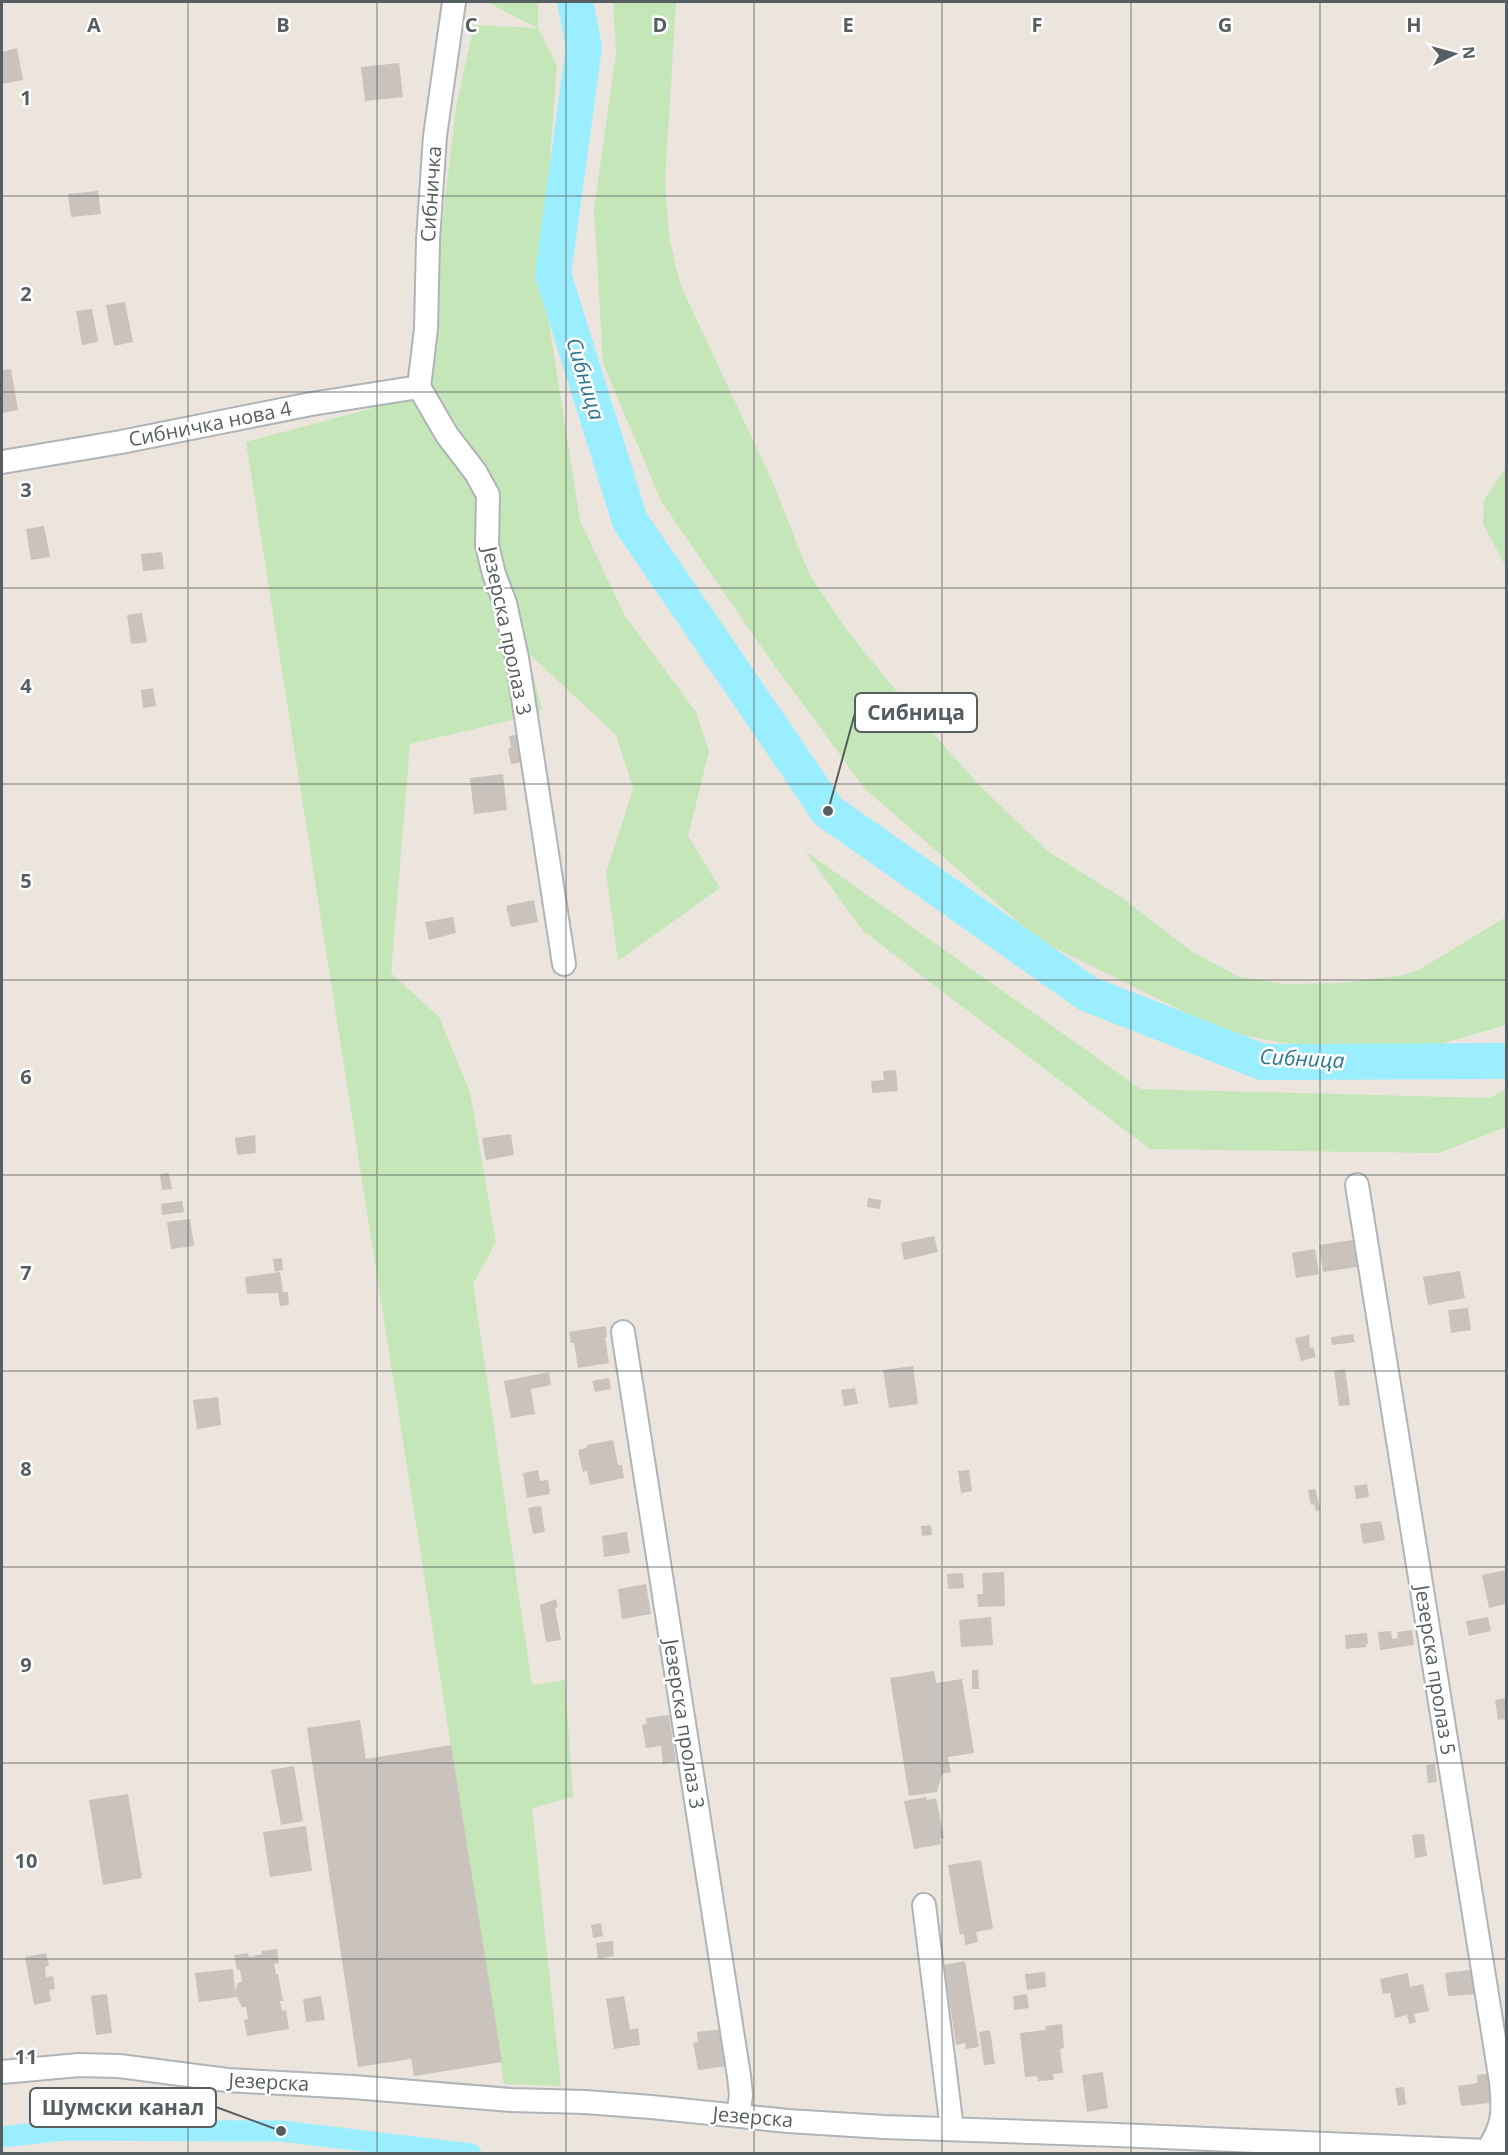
<svg xmlns="http://www.w3.org/2000/svg" width="1508" height="2155" font-family="'Open Sans',sans-serif">
  <style>
    .green { fill: #c4e6b8 }
    .lines { fill: none; stroke-linecap: round; stroke-linejoin: round }
    .canal { stroke: #9beeff; stroke-width: 21 }
    .river { stroke: #9beeff; stroke-width: 36 }
    .building { fill: #c9c2bd }
    .street-casing { stroke: #b0b4b8; stroke-width: 26 }
    .street { stroke: #fff; stroke-width: 22 }
    .grid { fill: none; stroke: #575e61; stroke-width: 1.5; stroke-opacity: 0.55 }
    .labels { text-anchor: middle; stroke-width: 5; stroke-linejoin: round; paint-order: stroke }
    .street-label { font-size: 20px; fill: #575e61; stroke: #fff }
    .water-label { font-size: 21px; font-style: italic; fill: #2c7992; stroke: #fff }
    .grid-label { font-size: 20px; text-anchor: middle; font-weight: bold; fill: #575e61; stroke: #fff; stroke-width: 5; stroke-linejoin: round; paint-order: stroke }
    .leader { fill: none; stroke: #575e61; stroke-width: 2 }
    .callout-dot { fill: #575e61; stroke: #fff; stroke-width: 2 }
    .callout { fill: #fff; stroke: #575e61; stroke-width: 2 }
    .callout-label { font-size: 21px; text-anchor: middle; font-weight: bold; fill: #575e61 }
  </style>
  <rect width="100%" height="100%" fill="#ece5de"/>
  <path class="green" d="M 487,2 L 538,2 L 538,28 L 557,66 L 541,273 L 580,521 L 625,616 L 696,712 L 709,751 L 688,836 L 720,888 L 618,961 L 606,873 L 633,789 L 616,735 L 528,653 L 542,710 L 533,715 L 410,744 L 391,973 L 439,1017 L 470,1092 L 496,1242 L 473,1284 L 532,1685 L 565,1680 L 573,1797 L 532,1808 L 561,2086 L 504,2084 L 246,442 L 403,400 L 425,370 L 456,107 L 474,25 L 537,28 Z
    M 613,2 L 676,2 L 665,182 L 669,236 L 680,284 L 773,483 L 809,574 L 846,629 L 914,713 L 982,788 L 1049,852 L 1124,899 L 1191,951 L 1239,977 L 1282,984 L 1343,983 L 1404,975 L 1417,971 L 1506,917 L 1506,1025 L 1440,1044 L 1375,1047 L 1294,1045 L 1223,1031 L 1039,940 L 865,789 L 767,655 L 661,501 L 603,363 L 594,209 L 616,53 Z
    M 1506,467 L 1506,567 L 1483,524 L 1484,500 Z
    M 805,851 L 1141,1089 L 1490,1098 L 1506,1089 L 1506,1127 L 1439,1153 L 1150,1149 L 863,931 Z"/>
  <g class="lines">
    <path class="canal" d="M 2,2137 L 62,2130 L 281,2131 L 471,2154"/>
    <path class="river" d="M 575,2 L 584,47 L 553,274 L 630,521 L 828,811 L 1088,994 L 1262,1062 L 1506,1061"/>
  </g>
  <path class="building" d="M 17,48 L 23,80 L 2,84 L 2,52 Z
    M 399,63 L 403,97 L 365,101 L 361,67 Z
    M 98,191 L 101,214 L 71,217 L 68,194 Z
    M 125,302 L 133,342 L 114,346 L 106,305 Z
    M 92,309 L 98,342 L 82,345 L 76,311 Z
    M 11,369 L 18,410 L 2,413 L 2,370 Z
    M 44,526 L 50,557 L 31,560 L 26,529 Z
    M 162,552 L 164,569 L 143,571 L 141,554 Z
    M 142,613 L 147,642 L 131,644 L 127,615 Z
    M 153,688 L 156,706 L 143,708 L 141,690 Z
    M 521,734 L 530,761 L 511,764 L 508,749 L 511,748 L 509,736 Z
    M 503,774 L 507,810 L 474,814 L 470,778 Z
    M 534,900 L 538,922 L 511,927 L 506,906 Z
    M 453,917 L 456,933 L 429,940 L 425,922 Z
    M 896,1070 L 898,1091 L 872,1093 L 871,1081 L 884,1080 L 883,1071 Z
    M 511,1134 L 514,1155 L 486,1160 L 482,1138 Z
    M 255,1135 L 256,1153 L 237,1155 L 235,1138 Z
    M 169,1173 L 172,1189 L 162,1190 L 160,1174 Z
    M 868,1198 L 881,1200 L 880,1209 L 867,1207 Z
    M 182,1201 L 184,1212 L 162,1215 L 161,1204 Z
    M 190,1219 L 194,1246 L 171,1249 L 167,1222 Z
    M 934,1236 L 938,1252 L 904,1260 L 901,1243 Z
    M 1353,1240 L 1357,1267 L 1323,1272 L 1319,1245 Z
    M 1315,1249 L 1319,1274 L 1296,1278 L 1292,1253 Z
    M 282,1258 L 283,1270 L 275,1272 L 273,1259 Z
    M 1460,1271 L 1465,1298 L 1428,1305 L 1423,1277 Z
    M 280,1272 L 283,1292 L 288,1292 L 289,1305 L 280,1306 L 278,1293 L 247,1294 L 245,1277 Z
    M 1468,1308 L 1471,1330 L 1451,1333 L 1448,1310 Z
    M 606,1326 L 607,1337 L 605,1337 L 609,1363 L 578,1368 L 574,1343 L 571,1343 L 569,1332 Z
    M 1353,1334 L 1355,1342 L 1332,1345 L 1331,1337 Z
    M 1309,1335 L 1310,1348 L 1313,1347 L 1316,1357 L 1301,1361 L 1295,1338 Z
    M 913,1366 L 918,1404 L 889,1408 L 883,1370 Z
    M 1345,1369 L 1350,1405 L 1339,1406 L 1334,1371 Z
    M 549,1372 L 551,1385 L 531,1389 L 535,1414 L 511,1418 L 504,1381 Z
    M 609,1378 L 611,1389 L 595,1392 L 592,1381 Z
    M 855,1388 L 858,1404 L 844,1406 L 841,1390 Z
    M 218,1397 L 221,1425 L 197,1429 L 193,1400 Z
    M 613,1440 L 618,1465 L 622,1465 L 624,1478 L 590,1485 L 587,1471 L 583,1472 L 578,1450 L 587,1448 L 587,1445 Z
    M 538,1470 L 540,1481 L 548,1480 L 550,1494 L 527,1498 L 523,1473 Z
    M 969,1470 L 972,1491 L 961,1493 L 958,1471 Z
    M 1367,1484 L 1369,1497 L 1356,1499 L 1354,1486 Z
    M 1315,1489 L 1321,1510 L 1316,1511 L 1314,1504 L 1311,1505 L 1308,1490 Z
    M 541,1506 L 545,1532 L 533,1534 L 528,1508 Z
    M 1381,1521 L 1385,1540 L 1363,1544 L 1360,1524 Z
    M 931,1525 L 932,1535 L 922,1536 L 921,1526 Z
    M 627,1532 L 630,1553 L 604,1557 L 602,1536 Z
    M 1506,1570 L 1506,1604 L 1489,1608 L 1482,1575 Z
    M 1004,1572 L 1005,1606 L 978,1607 L 977,1594 L 983,1594 L 982,1573 Z
    M 963,1573 L 964,1588 L 948,1589 L 947,1574 Z
    M 646,1584 L 651,1614 L 622,1619 L 618,1589 Z
    M 556,1599 L 558,1607 L 555,1608 L 561,1640 L 546,1642 L 540,1605 Z
    M 991,1617 L 993,1645 L 961,1647 L 959,1620 Z
    M 1488,1617 L 1491,1631 L 1469,1636 L 1466,1621 Z
    M 1412,1630 L 1414,1645 L 1380,1650 L 1378,1632 L 1391,1631 L 1392,1639 L 1398,1638 L 1397,1632 Z
    M 1367,1633 L 1368,1644 L 1366,1644 L 1366,1647 L 1346,1649 L 1345,1635 Z
    M 972,1670 L 978,1670 L 979,1689 L 972,1689 Z
    M 934,1671 L 936,1683 L 962,1679 L 974,1753 L 948,1757 L 951,1772 L 942,1774 L 937,1792 L 909,1796 L 890,1678 Z
    M 1506,1698 L 1506,1719 L 1498,1720 L 1495,1700 Z
    M 669,1715 L 676,1762 L 663,1764 L 661,1746 L 646,1748 L 642,1725 L 647,1724 L 646,1718 Z
    M 360,1720 L 366,1759 L 451,1745 L 502,2062 L 414,2076 L 411,2059 L 358,2067 L 307,1728 Z
    M 1435,1764 L 1437,1782 L 1428,1783 L 1426,1765 Z
    M 294,1766 L 303,1821 L 281,1825 L 271,1770 Z
    M 128,1794 L 142,1878 L 103,1885 L 89,1800 Z
    M 926,1797 L 927,1800 L 936,1798 L 944,1838 L 940,1839 L 941,1844 L 914,1849 L 904,1801 Z
    M 306,1826 L 312,1871 L 270,1877 L 263,1832 Z
    M 1424,1834 L 1427,1856 L 1415,1858 L 1412,1835 Z
    M 981,1860 L 993,1929 L 976,1932 L 978,1942 L 965,1945 L 964,1934 L 960,1935 L 948,1865 Z
    M 601,1923 L 603,1936 L 593,1938 L 591,1925 Z
    M 613,1941 L 614,1956 L 598,1959 L 596,1943 Z
    M 277,1949 L 279,1963 L 274,1964 L 276,1974 L 278,1974 L 283,2001 L 280,2001 L 282,2011 L 286,2010 L 289,2029 L 247,2036 L 244,2020 L 248,2019 L 246,2007 L 242,2007 L 237,1997 L 199,2002 L 195,1973 L 233,1969 L 235,1991 L 238,1983 L 242,1982 L 240,1970 L 237,1970 L 234,1955 L 248,1953 L 249,1957 L 262,1954 L 262,1951 Z
    M 46,1953 L 49,1966 L 45,1967 L 46,1977 L 53,1976 L 55,1989 L 49,1990 L 51,2001 L 34,2005 L 25,1957 Z
    M 965,1961 L 979,2047 L 966,2049 L 965,2043 L 956,2045 L 944,1965 Z
    M 1478,1969 L 1481,1994 L 1448,1996 L 1445,1973 Z
    M 1045,1972 L 1046,1987 L 1027,1990 L 1025,1974 Z
    M 1408,1973 L 1410,1987 L 1423,1984 L 1429,2011 L 1414,2014 L 1416,2022 L 1409,2024 L 1407,2015 L 1395,2018 L 1390,1993 L 1383,1994 L 1380,1979 Z
    M 107,1994 L 112,2033 L 96,2035 L 91,1996 Z
    M 1027,1994 L 1029,2008 L 1014,2010 L 1013,1996 Z
    M 321,1996 L 325,2020 L 306,2022 L 303,1999 Z
    M 624,1996 L 630,2030 L 638,2028 L 640,2045 L 614,2049 L 606,1999 Z
    M 1062,2024 L 1064,2048 L 1060,2049 L 1063,2073 L 1053,2074 L 1054,2080 L 1038,2081 L 1037,2076 L 1025,2077 L 1020,2033 L 1046,2030 L 1045,2026 Z
    M 724,2029 L 728,2066 L 698,2070 L 693,2043 L 698,2042 L 697,2032 Z
    M 990,2030 L 995,2064 L 984,2065 L 979,2032 Z
    M 1103,2072 L 1108,2108 L 1087,2112 L 1082,2075 Z
    M 1495,2073 L 1499,2102 L 1461,2106 L 1458,2086 L 1477,2083 L 1477,2075 Z
    M 1404,2087 L 1406,2104 L 1398,2106 L 1395,2088 Z"/>
  <g class="lines">
    <g class="street-casing">
      <path id="street" d="M 419,387 L 447,435 L 476,473 L 488,495 L 487,545 L 494,574 L 505,603 L 517,658 L 564,964
        M 419,387 L 426,329 L 428,240 L 435,136 L 454,2
        M 2,462 L 121,442 L 311,404 L 419,387
        M 1357,1185 L 1501,2082 C 1504,2112 1504,2125 1487,2151
        M 623,1332 L 739,2076 L 741,2095 L 738,2116
        M 924,1905 L 952,2129
        M 2,2072 L 79,2065 L 119,2066 L 227,2080 L 353,2087 L 511,2100 L 585,2102 L 651,2107 L 788,2121 L 884,2127 L 1117,2135 L 1487,2151 L 1506,2150"/>
    </g>
    <use href="#street" class="street"/>
  </g>
  <path class="grid" d="M 188,2 L 188,2154M 377,2 L 377,2154M 566,2 L 566,2154M 754,2 L 754,2154M 942,2 L 942,2154M 1131,2 L 1131,2154M 1320,2 L 1320,2154M 2,196 L 1506,196M 2,392 L 1506,392M 2,588 L 1506,588M 2,784 L 1506,784M 2,980 L 1506,980M 2,1175 L 1506,1175M 2,1371 L 1506,1371M 2,1567 L 1506,1567M 2,1763 L 1506,1763M 2,1959 L 1506,1959"/>
  <g class="labels">
    <g class="street-label">
      <text transform="translate(431 194) rotate(-86)" y="7">Сибничка</text>
      <text transform="translate(210 424) rotate(-11)" y="7">Сибничка нова 4</text>
      <text transform="translate(507 631) rotate(78)" y="7">Језерска пролаз 3</text>
      <text transform="translate(1435 1670) rotate(81)" y="7">Језерска пролаз 5</text>
      <text transform="translate(684 1724) rotate(81)" y="7">Језерска пролаз 3</text>
      <text transform="translate(269 2082) rotate(3)" y="7">Језерска</text>
      <text transform="translate(753 2117) rotate(5)" y="7">Језерска</text>
    </g>
    <g class="water-label">
      <text transform="translate(585 379) rotate(73)" y="7">Сибница</text>
      <text transform="translate(1302 1059) rotate(3)" y="7">Сибница</text>
    </g>
  </g>
  <g class="grid-label">
    <text x="94" y="32">A</text>
    <text x="283" y="32">B</text>
    <text x="471" y="32">C</text>
    <text x="660" y="32">D</text>
    <text x="848" y="32">E</text>
    <text x="1037" y="32">F</text>
    <text x="1225" y="32">G</text>
    <text x="1414" y="32">H</text>
    <text x="26" y="105">1</text>
    <text x="26" y="301">2</text>
    <text x="26" y="497">3</text>
    <text x="26" y="693">4</text>
    <text x="26" y="888">5</text>
    <text x="26" y="1084">6</text>
    <text x="26" y="1280">7</text>
    <text x="26" y="1476">8</text>
    <text x="26" y="1672">9</text>
    <text x="26" y="1868">10</text>
    <text x="26" y="2064">11</text>
  </g>
  <path class="leader" d="M828 811L855 713M281 2131L216 2107"/>
  <g class="callout-dot">
    <circle cx="828" cy="811" r="6"/>
    <circle cx="281" cy="2131" r="6"/>
  </g>
  <g class="callout">
    <rect x="855" y="693" width="122" height="39" rx="6"/>
    <rect x="30" y="2088" width="186" height="39" rx="6"/>
  </g>
  <g class="callout-label">
    <text x="916" y="720">Сибница</text>
    <text x="123" y="2115">Шумски канал</text>
  </g>
  <rect width="1508" height="2155" fill="none" stroke="#575e61" stroke-width="6"/>
  <g transform="translate(1454 54) rotate(85)" stroke="#ffffff" stroke-width="4.5" paint-order="stroke">
  <path d="M0-4.5L10 22L0 15L-10 22Z" fill="#575e61"/>
  <text y="-9" font-size="16" font-weight="bold" text-anchor="middle" fill="#575e61">N</text>
  </g>
</svg>
